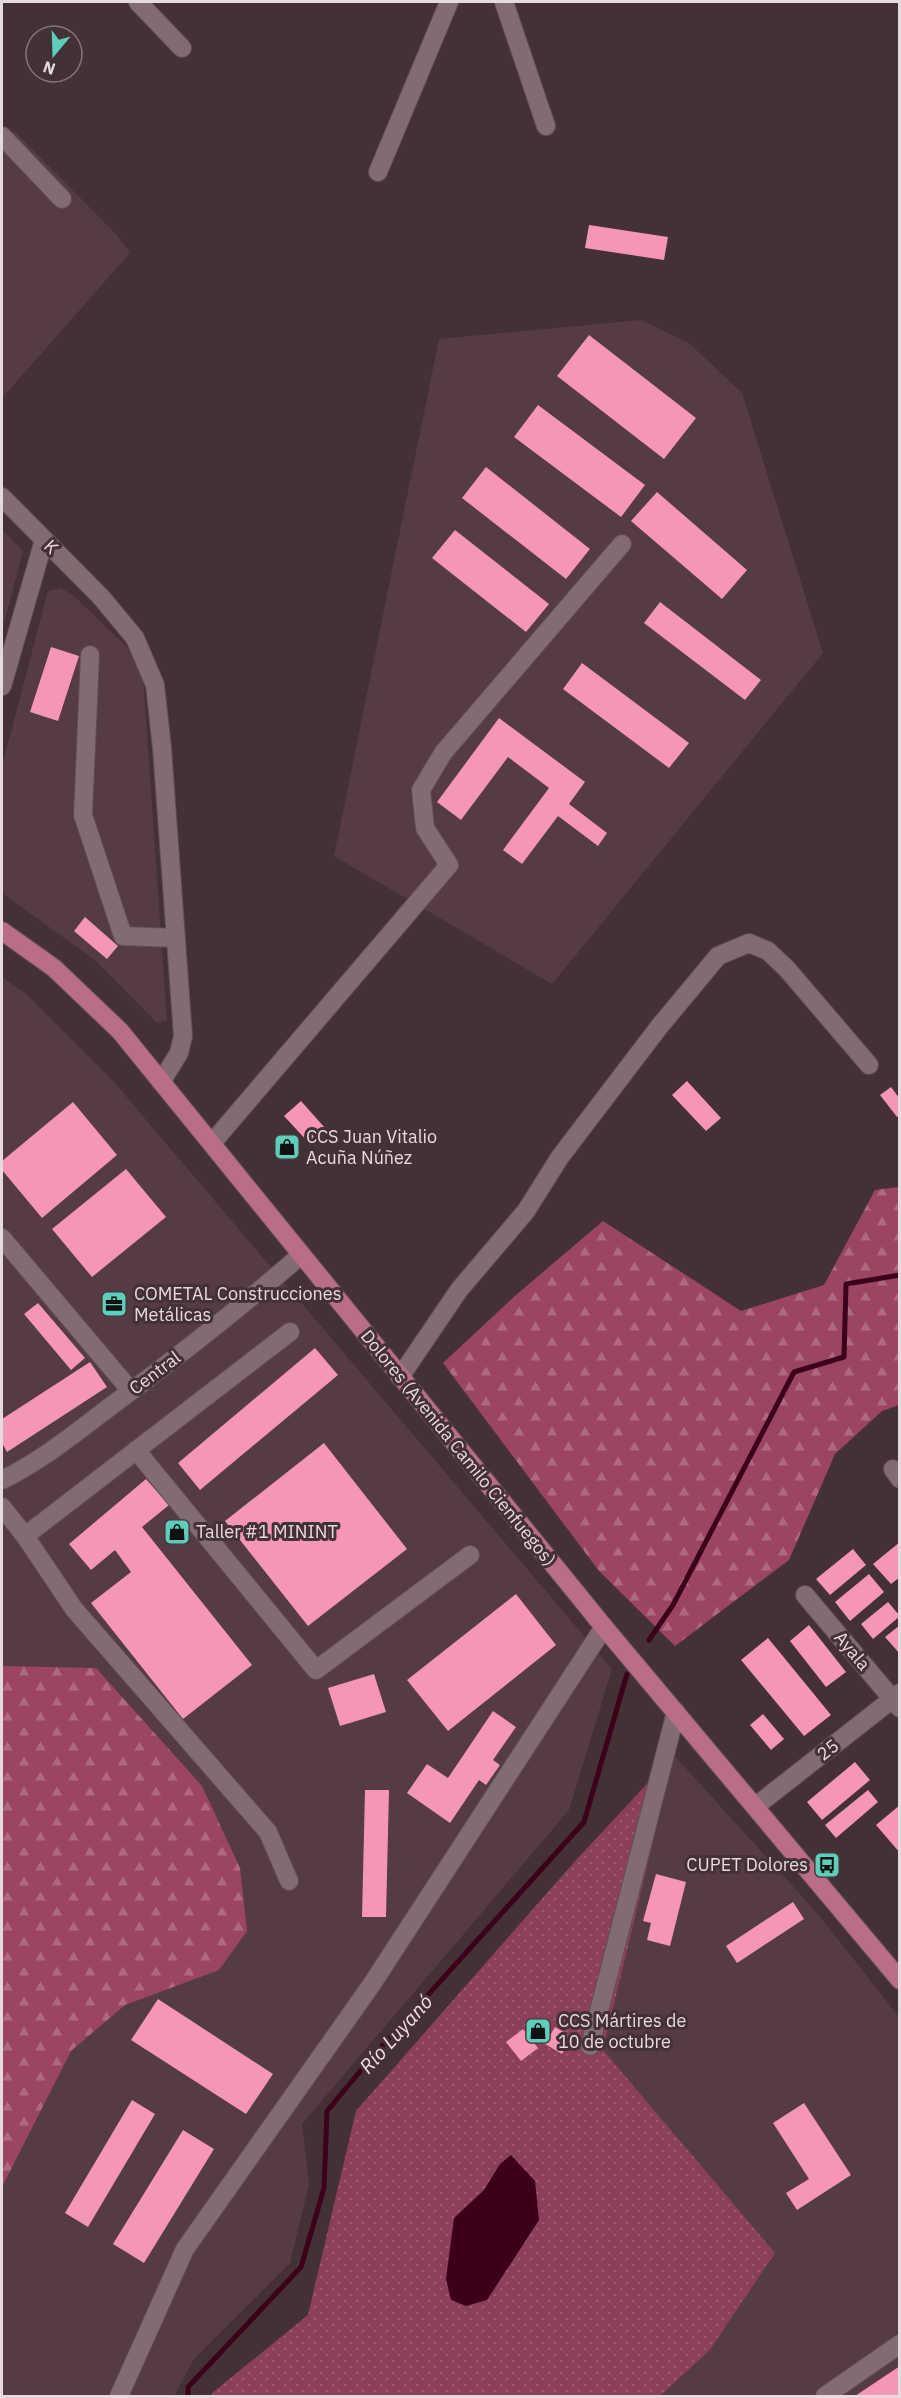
<svg xmlns="http://www.w3.org/2000/svg" width="901" height="2398" font-family="'IBM Plex Sans',sans-serif">
  <style>
    .built { fill: #543c42 }
    .grass { fill: url(#grass-dots) }
    .forest { fill: url(#forest-firs) }
    .water { fill: #3c001b }
    .lines { fill: none; stroke-linecap: round; stroke-linejoin: round }
    .stream { stroke: #3c001b; stroke-width: 5 }
    .building { fill: #f596b4 }
    .minor-casing { stroke: #5f4f53; stroke-width: 20 }
    .major-casing { stroke: #5f4f53; stroke-width: 20 }
    .minor { stroke: #826c72; stroke-width: 18 }
    .major { stroke: #b96d86; stroke-width: 18 }
    .labels { text-anchor: middle; stroke-width: 6; stroke-linejoin: round; paint-order: stroke }
    .street-label { font-size: 18px; fill: #e6dadd; stroke: #443136 }
    .poi-label { font-size: 18px; fill: #e6dadd; stroke: #443136; text-anchor: start }
    .water-label { font-size: 20px; font-style: italic; fill: #f6dce3; stroke: #443136 }
  </style>
  <defs>
    <pattern id="grass-dots" width="8" height="8" patternUnits="userSpaceOnUse" patternTransform="scale(1.5)"><rect width="8" height="8" fill="#8c3f5a"/><path d="M2 2h.1M6 6h.1" fill="none" stroke="#9c5a71" stroke-width="1.8" stroke-linecap="round"/></pattern>
    <pattern id="forest-firs" width="22" height="20" patternUnits="userSpaceOnUse" patternTransform="scale(1.5)"><rect width="22" height="20" fill="#9b4563"/><path d="M5 1l3.5 6h-7zM16 11l3.5 6h-7z" fill="#ae6880"/></pattern>
  </defs>
  <rect width="100%" height="100%" fill="#443136"/>
  <path class="built" d="M 14,131 L 116,234 L 130,253 L 2,398 L 2,143 Z
    M 641,320 L 689,343 L 742,393 L 823,653 L 552,984 L 334,856 L 439,339 Z
    M 2,529 L 23,551 L 2,631 Z
    M 60,588 L 73,595 L 142,662 L 167,1021 L 157,1023 L 96,961 L 2,893 L 2,766 L 48,591 Z
    M 2,977 L 25,993 L 114,1082 L 612,1669 L 569,1810 L 302,2124 L 309,2184 L 290,2263 L 194,2359 L 174,2396 L 2,2396 Z
    M 674,1755 L 818,1914 L 899,2017 L 899,2396 L 660,2396 L 709,2351 L 603,2050 Z"/>
  <path class="grass" d="M 674,1755 L 603,2050 L 775,2253 L 709,2351 L 660,2396 L 211,2396 L 211,2394 L 308,2315 L 356,2111 L 576,1860 Z"/>
  <path class="forest" d="M 899,1187 L 899,1405 L 882,1411 L 835,1454 L 789,1560 L 675,1646 L 599,1571 L 443,1363 L 516,1295 L 603,1221 L 741,1311 L 824,1285 L 875,1190 Z
    M 2,1666 L 96,1668 L 202,1786 L 240,1868 L 247,1931 L 219,1970 L 125,2005 L 71,2051 L 2,2187 Z"/>
  <path class="water" d="M 511,2155 L 535,2181 L 539,2220 L 487,2300 L 466,2306 L 451,2300 L 446,2279 L 454,2218 L 484,2190 L 500,2164 Z"/>
  <g class="lines">
    <path class="stream" d="M 649,1640 L 673,1605 L 794,1372 L 844,1357 L 846,1284 L 900,1275
      M 188,2396 L 188,2387 L 301,2267 L 324,2188 L 327,2111 L 372,2057 L 584,1822 L 627,1674"/>
  </g>
  <path class="building" d="M 589,225 L 668,237 L 664,260 L 585,248 Z
    M 589,335 L 696,418 L 664,459 L 557,376 Z
    M 538,405 L 645,485 L 621,517 L 514,437 Z
    M 486,467 L 590,549 L 566,579 L 462,498 Z
    M 657,492 L 747,570 L 722,599 L 631,521 Z
    M 455,530 L 549,604 L 526,632 L 432,558 Z
    M 660,602 L 761,680 L 745,700 L 644,623 Z
    M 51,647 L 79,656 L 58,721 L 30,712 Z
    M 582,663 L 689,743 L 669,768 L 563,689 Z
    M 499,718 L 585,782 L 569,804 L 607,833 L 598,846 L 558,816 L 522,864 L 503,850 L 549,788 L 508,757 L 461,820 L 437,802 Z
    M 85,917 L 118,946 L 107,959 L 74,931 Z
    M 687,1081 L 721,1118 L 706,1131 L 672,1095 Z
    M 891,1087 L 900,1099 L 900,1115 L 897,1117 L 880,1095 Z
    M 301,1101 L 325,1128 L 309,1143 L 284,1116 Z
    M 73,1102 L 117,1155 L 42,1218 L 2,1170 L 2,1161 Z
    M 126,1169 L 166,1217 L 92,1277 L 52,1229 Z
    M 38,1303 L 85,1358 L 71,1370 L 24,1314 Z
    M 315,1348 L 338,1375 L 200,1490 L 178,1463 Z
    M 90,1362 L 107,1387 L 7,1452 L 2,1443 L 2,1419 Z
    M 324,1443 L 407,1549 L 308,1626 L 225,1521 Z
    M 146,1479 L 169,1505 L 142,1527 L 252,1665 L 183,1719 L 91,1603 L 131,1572 L 115,1550 L 91,1570 L 69,1544 Z
    M 900,1542 L 900,1577 L 891,1584 L 873,1564 Z
    M 853,1549 L 866,1565 L 830,1595 L 816,1579 Z
    M 869,1574 L 884,1592 L 850,1621 L 835,1602 Z
    M 516,1594 L 556,1645 L 448,1731 L 407,1680 Z
    M 888,1602 L 900,1616 L 873,1639 L 861,1624 Z
    M 809,1625 L 846,1672 L 826,1687 L 790,1641 Z
    M 900,1625 L 900,1654 L 885,1637 Z
    M 768,1638 L 831,1715 L 804,1736 L 741,1660 Z
    M 374,1674 L 386,1712 L 340,1726 L 328,1688 Z
    M 493,1711 L 516,1727 L 493,1760 L 500,1765 L 486,1785 L 479,1780 L 450,1823 L 407,1793 L 427,1764 L 448,1778 Z
    M 763,1714 L 784,1739 L 771,1750 L 750,1725 Z
    M 855,1762 L 870,1780 L 822,1820 L 807,1802 Z
    M 365,1790 L 389,1790 L 386,1917 L 362,1917 Z
    M 868,1790 L 878,1802 L 836,1838 L 825,1825 Z
    M 900,1805 L 900,1853 L 876,1825 Z
    M 656,1874 L 686,1882 L 670,1946 L 647,1940 L 651,1923 L 643,1921 Z
    M 793,1902 L 804,1919 L 737,1963 L 726,1946 Z
    M 158,1999 L 273,2074 L 246,2114 L 131,2040 Z
    M 555,2027 L 572,2037 L 562,2054 L 545,2044 Z
    M 523,2029 L 538,2048 L 521,2061 L 506,2042 Z
    M 132,2100 L 155,2114 L 88,2227 L 65,2213 Z
    M 804,2103 L 851,2175 L 797,2210 L 786,2193 L 809,2179 L 773,2123 Z
    M 183,2130 L 214,2149 L 144,2263 L 113,2244 Z
    M 900,2366 L 900,2396 L 855,2396 Z"/>
  <g class="lines">
    <g class="minor-casing">
      <path id="minor" d="M 138,2 L 182,48
        M 504,2 L 546,126
        M 2,136 L 62,199
        M 378,172 L 449,2
        M 2,497 L 101,597 L 135,638 L 155,685 L 162,748 L 183,1036 L 179,1053 L 161,1082
        M 90,655 L 83,815 L 123,936 L 176,938
        M 2,686 L 44,540
        M 212,1143 L 449,865 L 425,828 L 421,790 L 443,753 L 622,544
        M 2,1238 L 131,1391
        M 400,1377 L 459,1290 L 526,1211 L 560,1157 L 659,1027 L 718,956 L 749,943 L 768,951 L 787,969 L 869,1065
        M 136,1450 L 316,1670 L 470,1555
        M 893,1469 L 900,1479
        M 2,1480 C 43,1460 78,1431 115,1403 C 179,1356 241,1307 301,1255
        M 2,1507 L 25,1536 L 74,1609 L 268,1832 L 289,1881
        M 25,1536 L 290,1332
        M 805,1595 L 900,1708
        M 756,1806 L 900,1693
        M 590,2046 L 676,1712
        M 119,2396 L 185,2249 L 372,1984 L 604,1627
        M 825,2396 L 900,2344"/>
    </g>
    <g class="major-casing">
      <path id="major" d="M 2,931 L 54,968 L 120,1031 L 604,1627 L 900,1980"/>
    </g>
    <use href="#minor" class="minor"/>
    <use href="#major" class="major"/>
  </g>
  <defs>
    <g id="shop-square" transform="scale(1.35)"><rect x="-9" y="-9" width="18" height="18" rx="4" fill="#5cceba" stroke="#443136"/><path d="M-5-2.5h2.3a2.7 3.5 0 0 1 5.4 0H5L5.5 6h-11ZM-1.5-2.5h3a1.5 2.3 0 0 0-3 0Z" fill="#111"/></g>
    <g id="office-square" transform="scale(1.35)"><rect x="-9" y="-9" width="18" height="18" rx="4" fill="#5cceba" stroke="#443136"/><path d="M-6-3h4V-5.5h4V-3h4V5H-6ZM-1-4.5V-3h2v-1.5ZM-6 0V1H6V0Z" fill="#111"/></g>
    <g id="bus-square" transform="scale(1.35)"><rect x="-9" y="-9" width="18" height="18" rx="4" fill="#5cceba" stroke="#443136"/><path d="M-5-6H5V4H4V6H2V4H-2V6H-4V4H-5ZM-3.5-4V0h7V-4ZM-3.5 1.2v1.5H-2V1.2ZM2 1.2v1.5H3.5V1.2Z" fill="#111"/></g>
  </defs>
  <g fill-rule="evenodd">
    <use href="#shop-square" x="287" y="1147"/>
    <use href="#office-square" x="114" y="1304"/>
    <use href="#shop-square" x="177" y="1532"/>
    <use href="#bus-square" x="827" y="1865"/>
    <use href="#shop-square" x="538" y="2031"/>
  </g>
  <g class="labels">
    <g class="street-label">
      <text transform="translate(51 547) rotate(45)" y="6">K</text>
      <text transform="translate(155 1373) rotate(-37)" y="6">Central</text>
      <text transform="translate(458 1448) rotate(51)" y="6">Dolores (Avenida Camilo Cienfuegos)</text>
      <text transform="translate(852 1651) rotate(50)" y="6">Ayala</text>
      <text transform="translate(828 1750) rotate(-38)" y="6">25</text>
    </g>
    <g class="poi-label">
      <text x="306" y="1143">CCS Juan Vitalio<tspan x="306" dy="21">Acuña Núñez</tspan></text>
      <text x="134" y="1300">COMETAL Construcciones<tspan x="134" dy="21">Metálicas</tspan></text>
      <text x="196" y="1538">Taller #1 MININT</text>
      <text x="808" y="1871" text-anchor="end">CUPET Dolores</text>
      <text x="558" y="2027">CCS Mártires de<tspan x="558" dy="21">10 de octubre</tspan></text>
    </g>
    <g class="water-label">
      <text transform="translate(396 2034) rotate(-48)" y="7">Río Luyanó</text>
    </g>
  </g>
  <rect width="901" height="2398" fill="none" stroke="#e6dadd" stroke-width="6"/>
  <g transform="translate(54 54) rotate(199)"><circle r="28" fill="#443136" stroke="#857579" stroke-width="1.5"/>
  <path d="M0-4.5L10 22L0 15L-10 22Z" fill="#5cceba"/>
  <text y="-9" font-size="16" font-weight="bold" text-anchor="middle" fill="#e6dadd">N</text>
  </g>
</svg>
